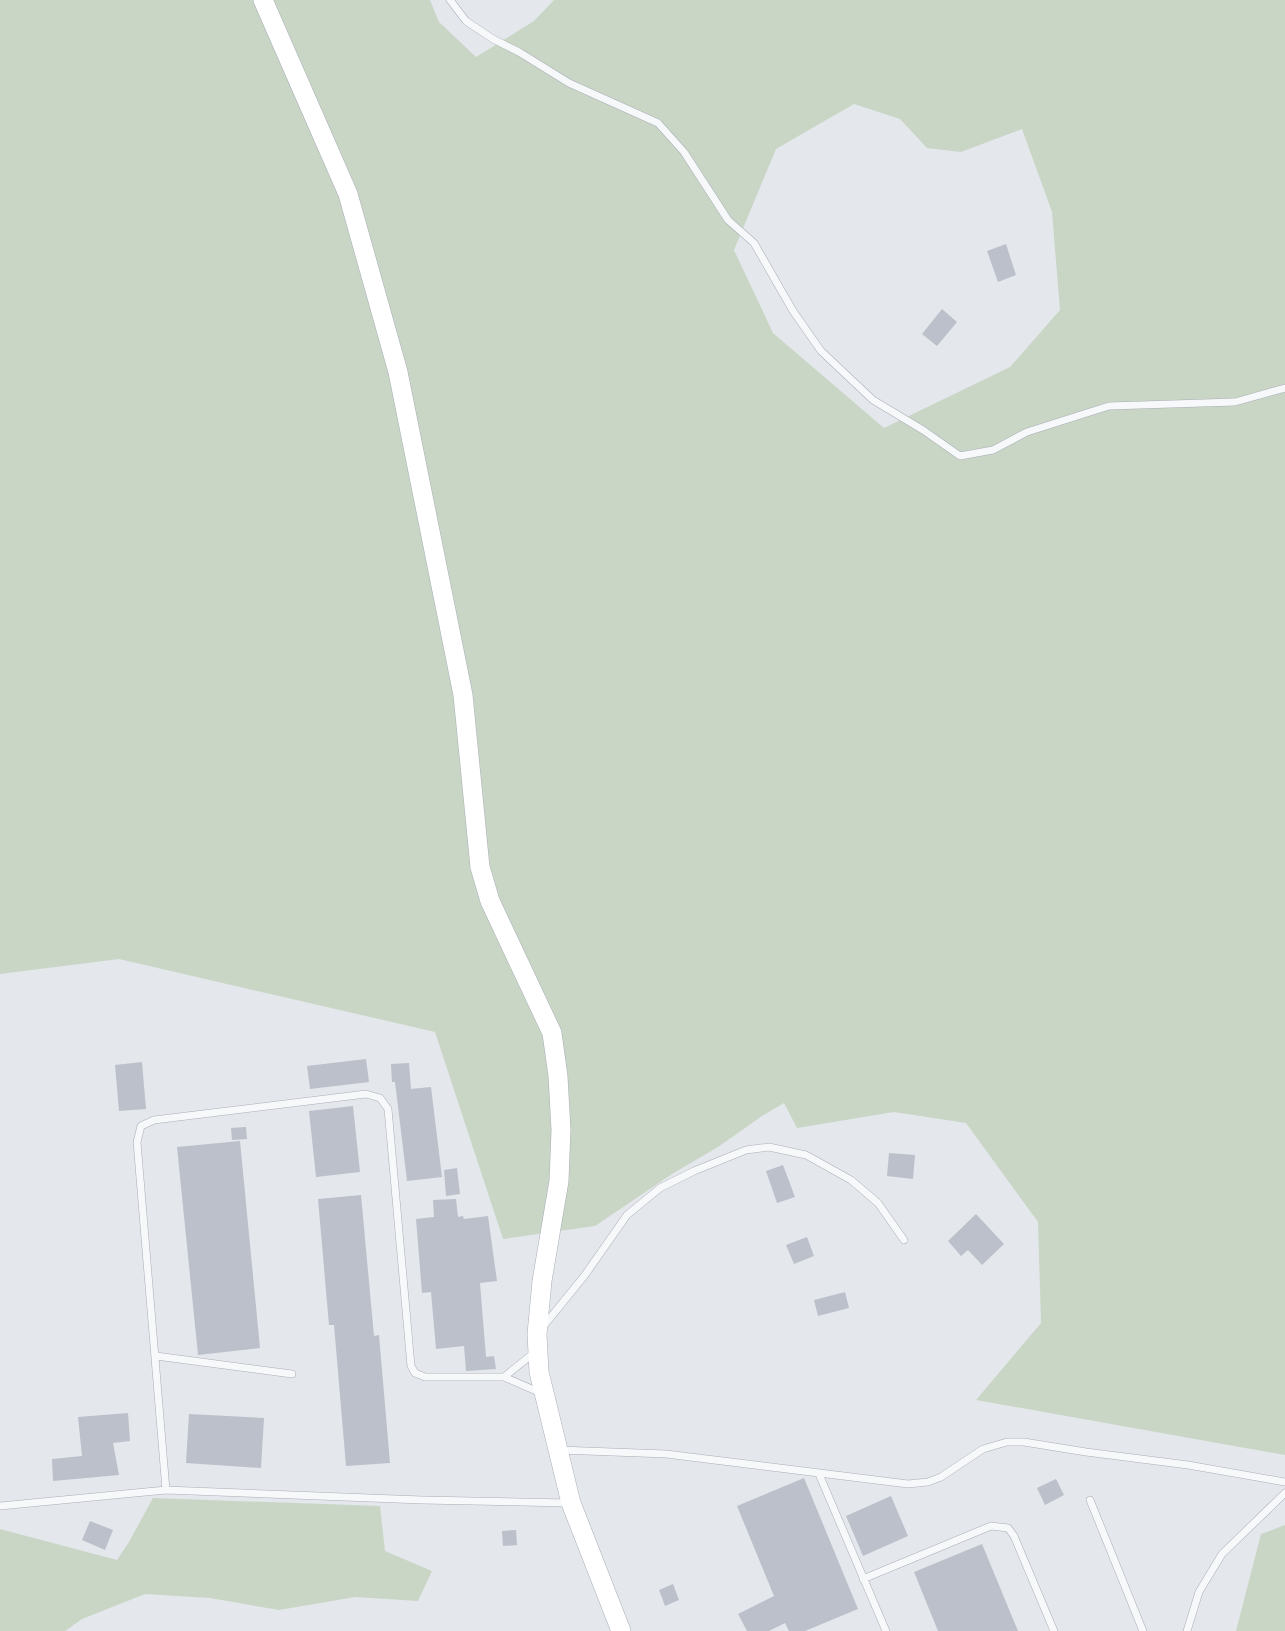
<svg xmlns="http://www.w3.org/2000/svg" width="1285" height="1631" font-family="'Sofia Sans Condensed',sans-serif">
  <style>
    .green { fill: #c9d6c5; fill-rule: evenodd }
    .building { fill: #bbc0ca }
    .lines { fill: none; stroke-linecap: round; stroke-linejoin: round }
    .service-casing { stroke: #a9aeb7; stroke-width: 8 }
    .secondary-casing { stroke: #a9aeb7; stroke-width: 20 }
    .service { stroke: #f7f8fa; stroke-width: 7 }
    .secondary { stroke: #fff; stroke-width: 19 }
  </style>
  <rect width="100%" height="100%" fill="#e4e7ec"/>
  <path class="green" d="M 0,0 L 430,0 L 439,22 L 476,57 L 534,21 L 554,0 L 1285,0 L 1285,1455 L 976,1400 L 1041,1323 L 1038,1222 L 966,1123 L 894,1112 L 797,1128 L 784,1103 L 762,1116 L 718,1147 L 672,1174 L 595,1226 L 503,1239 L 435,1032 L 119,959 L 0,974 ZM 854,104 L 900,119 L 927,148 L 961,152 L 1022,129 L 1052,212 L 1060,310 L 1010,367 L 884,428 L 773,333 L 734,250 L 776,149 Z
    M 153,1498 L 380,1506 L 385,1551 L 432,1571 L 418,1601 L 355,1597 L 279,1610 L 210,1598 L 145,1594 L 82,1619 L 65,1631 L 0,1631 L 0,1529 L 117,1560 L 129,1542 Z
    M 1285,1525 L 1285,1631 L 1236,1631 L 1261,1534 Z"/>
  <path class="building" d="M 1006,244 L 1016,275 L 998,282 L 987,251 Z
    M 942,309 L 957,322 L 937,346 L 922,334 Z
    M 366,1059 L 369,1082 L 310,1089 L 307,1066 Z
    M 142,1062 L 146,1109 L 119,1111 L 115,1065 Z
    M 409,1063 L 411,1089 L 431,1087 L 442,1177 L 407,1181 L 395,1082 L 392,1082 L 391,1064 Z
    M 353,1106 L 360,1172 L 316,1177 L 309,1111 Z
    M 246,1127 L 247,1139 L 232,1140 L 231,1128 Z
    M 240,1141 L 260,1348 L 198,1355 L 177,1147 Z
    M 889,1153 L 915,1155 L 913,1179 L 887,1176 Z
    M 783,1165 L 795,1197 L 777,1203 L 766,1171 Z
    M 457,1168 L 460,1194 L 446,1196 L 444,1170 Z
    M 361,1195 L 374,1336 L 379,1335 L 390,1463 L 346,1466 L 334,1325 L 329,1325 L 318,1199 Z
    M 456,1199 L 458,1217 L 463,1216 L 464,1219 L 488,1216 L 497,1281 L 480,1283 L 486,1357 L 494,1356 L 496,1369 L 466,1371 L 464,1346 L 436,1349 L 431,1292 L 422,1293 L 416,1219 L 434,1217 L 433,1200 Z
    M 976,1214 L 1004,1244 L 982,1265 L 968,1250 L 961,1256 L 948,1241 Z
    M 807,1237 L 814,1256 L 794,1264 L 786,1245 Z
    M 845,1292 L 849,1308 L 818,1316 L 814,1300 Z
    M 128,1413 L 130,1441 L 113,1443 L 119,1475 L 53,1481 L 52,1459 L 82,1456 L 78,1417 Z
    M 189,1414 L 264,1418 L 261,1468 L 186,1463 Z
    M 804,1478 L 858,1609 L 805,1631 L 789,1631 L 785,1623 L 769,1631 L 747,1631 L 738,1614 L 774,1596 L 737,1506 Z
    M 1056,1479 L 1064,1495 L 1045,1505 L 1037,1488 Z
    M 891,1496 L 908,1536 L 863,1556 L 846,1516 Z
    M 90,1521 L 113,1530 L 105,1550 L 82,1540 Z
    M 516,1530 L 517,1545 L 503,1546 L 502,1531 Z
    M 982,1544 L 1018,1631 L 938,1631 L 914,1572 Z
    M 673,1584 L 679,1600 L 665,1606 L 659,1590 Z"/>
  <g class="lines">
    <g class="service-casing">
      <path id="service" d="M 450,0 L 466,21 L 493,39 L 519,52 L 569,83 L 658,123 L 684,152 L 728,220 L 754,243 L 793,311 L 821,351 L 873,400 L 923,430 L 960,456 L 993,450 L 1027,432 L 1109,406 L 1235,402 L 1285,388
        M 542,1328 L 585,1275 L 627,1215 L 660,1188 L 694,1171 L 746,1150 L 769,1147 L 806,1155 L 851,1180 L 878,1203 L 904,1240
        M 156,1356 L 292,1374
        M 504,1377 L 535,1352
        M 559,1450 L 666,1454 L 908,1484 L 928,1482 L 941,1477 L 983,1449 L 1007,1442 L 1024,1442 L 1086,1452 L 1188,1465 L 1285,1482
        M 819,1474 L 886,1631
        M 166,1490 L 137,1142 L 141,1126 L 154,1120 L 366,1094 L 380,1098 L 388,1109 L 411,1366 L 415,1373 L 425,1377 L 504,1377 L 541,1393
        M 1090,1500 L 1143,1631
        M 0,1506 L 166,1490 L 422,1500 L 569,1503
        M 863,1579 L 991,1526 L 1008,1528 L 1014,1536 L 1054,1631
        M 1187,1631 L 1199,1592 L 1222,1554 L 1285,1493"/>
    </g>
    <g class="secondary-casing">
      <path id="secondary" d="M 263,0 L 348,194 L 398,372 L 463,695 L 480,867 L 490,901 L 552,1033 L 558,1076 L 561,1130 L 559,1181 L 542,1281 L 537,1334 L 539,1372 L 571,1503 L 621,1631"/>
    </g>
    <use href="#service" class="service"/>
    <use href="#secondary" class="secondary"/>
  </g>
</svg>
